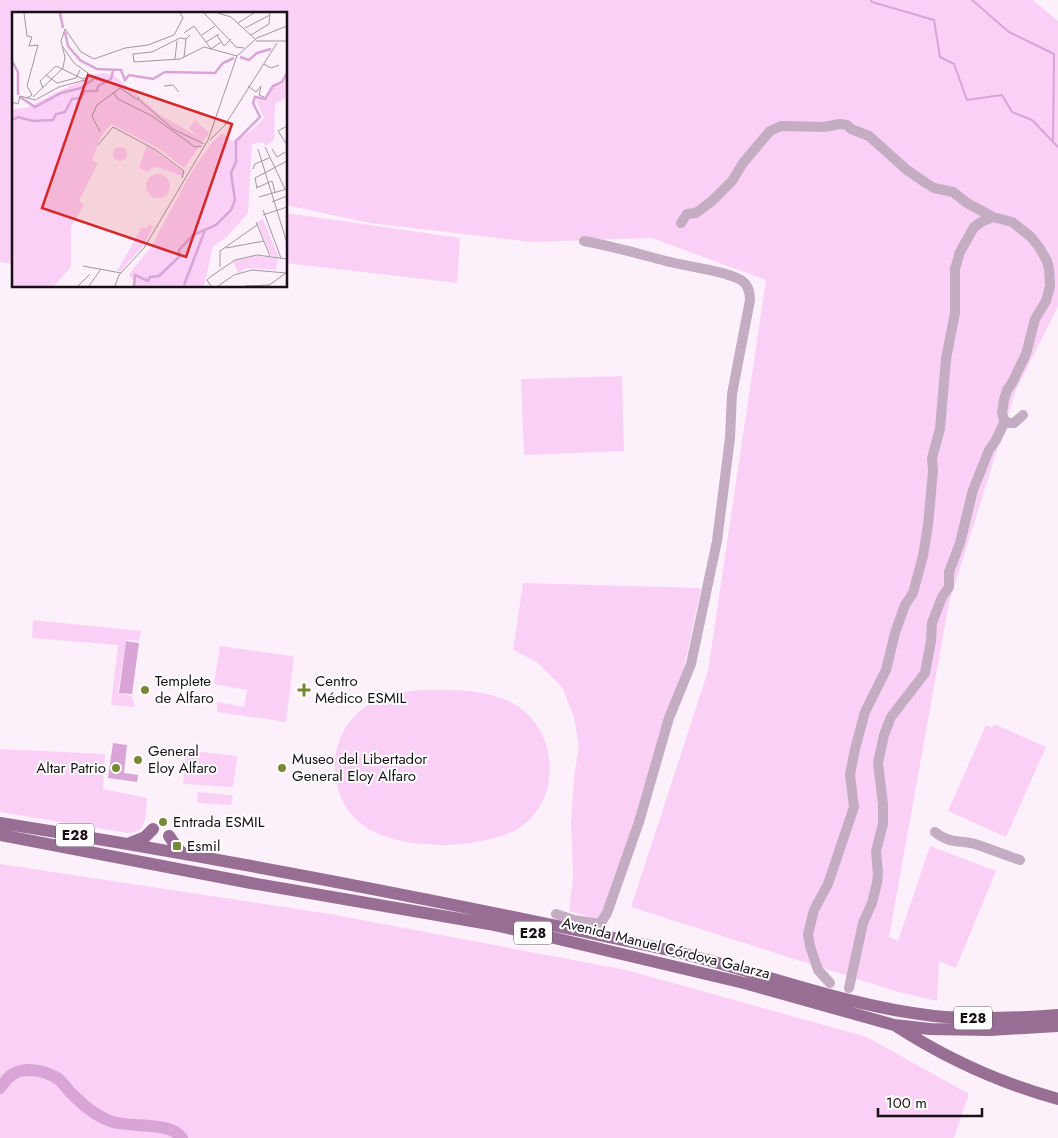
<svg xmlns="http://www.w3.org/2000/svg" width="1058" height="1138" font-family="Jost,sans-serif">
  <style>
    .green { fill: #fad0f7 }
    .water { fill: #d9a5d6 }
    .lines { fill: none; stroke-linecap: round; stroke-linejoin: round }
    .stream { stroke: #d9a5d6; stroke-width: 2 }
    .river { stroke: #d9a5d6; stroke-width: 12 }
    .minor { stroke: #c4acc2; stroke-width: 10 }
    .major { stroke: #986e95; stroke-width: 12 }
    .poi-dot { fill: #798736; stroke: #fff; stroke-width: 2 }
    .labels { text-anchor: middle; stroke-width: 4; stroke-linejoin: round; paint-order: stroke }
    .shield { fill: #fff; stroke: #5d575d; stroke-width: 1 }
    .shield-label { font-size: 14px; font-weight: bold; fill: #180f17 }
    .poi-label { font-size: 15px; fill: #180f17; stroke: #fff; text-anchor: start }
    .street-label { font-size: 15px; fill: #180f17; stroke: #fff }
    .inset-river { fill: none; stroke: #d9a5d6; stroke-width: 2.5 }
    .inset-road { fill: none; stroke: #a197a0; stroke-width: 1 }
    .view { fill: #d62828; fill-opacity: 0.15; stroke: #d62828; stroke-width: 2.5 }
    .inset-edge { fill: none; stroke: #180f17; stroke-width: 2.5 }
  </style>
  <rect width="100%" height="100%" fill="#fcf1fb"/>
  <path class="green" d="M 0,0 L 1033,0 L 1058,21 L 1058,306 L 1016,390 L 949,603 L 889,937 L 898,941 L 930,846 L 996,871 L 956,968 L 939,961 L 937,1001 L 895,991 L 631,907 L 708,671 L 766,280 L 652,238 L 531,242 L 370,223 L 286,205 L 286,14 L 14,14 L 14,264 L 0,262 Z
    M 286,213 L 460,238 L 457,283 L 286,263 Z
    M 622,376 L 624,451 L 524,455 L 521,379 Z
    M 523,583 L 701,588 L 684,667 L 661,729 L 637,816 L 600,920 L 569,911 L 573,878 L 571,822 L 574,777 L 579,746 L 574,717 L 562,687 L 537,662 L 513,650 Z
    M 33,620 L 141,631 L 139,641 L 126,640 L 118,693 L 132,696 L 135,707 L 111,705 L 118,645 L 32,638 Z
    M 220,646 L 292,656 L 294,658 L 286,722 L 217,712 L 217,702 L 244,707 L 247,690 L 214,684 Z
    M 421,690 C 452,690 486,688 514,704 C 559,730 563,800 518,829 C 508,835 494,838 482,841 C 447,848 395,847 364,826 C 324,797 325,733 367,706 C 383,695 403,692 421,690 Z
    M 994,724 L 1046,747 L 1006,837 L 948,811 L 986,725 L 992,728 Z
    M 0,749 L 105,754 L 103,789 L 147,798 C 145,814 149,833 128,833 L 0,812 Z
    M 186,750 L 236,756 L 237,759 L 233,787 L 183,784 Z
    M 198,792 L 231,795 L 233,797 L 231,805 L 199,803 L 197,801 Z
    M 0,864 L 330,914 L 626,970 L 867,1037 L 969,1094 L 954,1138 L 0,1138 Z"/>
  <path class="water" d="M 126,641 L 139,643 L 132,694 L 119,693 Z
    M 113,743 L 127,745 L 124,773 L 138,775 L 137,782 L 108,778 Z"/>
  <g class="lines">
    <path class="stream" d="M 871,0 L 872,2 L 934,20 L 940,57 L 954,64 L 967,100 L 1002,95 L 1012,112 L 1032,120 L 1058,147
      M 972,0 L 1009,32 L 1054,54 L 1053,142"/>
    <path class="river" d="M 0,1088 C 4,1083 8,1077 13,1074 C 26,1066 45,1071 57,1078 C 62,1081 66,1088 70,1092 C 82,1104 94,1115 110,1121 C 130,1129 169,1120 182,1138"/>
    <path class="minor" d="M 681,223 L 687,214 L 696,213 L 712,201 L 732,181 L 743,163 L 770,131 L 781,126 L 824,127 L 840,124 L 847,125 L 851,129 L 869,136 L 907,170 L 926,183 L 934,188 L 953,192 L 967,203 L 993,217 L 1012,222 L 1031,237 L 1039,247 L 1047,261 L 1049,269 L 1050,286 L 1046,301 L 1035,319 L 1026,354 L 1012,383 L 1007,390 L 1004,400 L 1002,413 L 1004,420 L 1009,423 L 1014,423 L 1023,415
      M 935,832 C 949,844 960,840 975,844 C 990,849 1005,855 1020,860
      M 556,914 L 574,920 L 600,924 L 607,913 L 639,822 L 669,718 L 691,664 L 717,541 L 730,438 L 732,394 L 750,300 C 750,293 749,285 741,280 C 723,270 688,267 666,261 C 639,254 612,246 584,241
      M 830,983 L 818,970 L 810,946 L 808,934 L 814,910 L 828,884 L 854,807 L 850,775 L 855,749 L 865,712 L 886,670 L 895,633 L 905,605 L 913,593 L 923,556 L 928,525 L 933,471 L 932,458 L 940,429 L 946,359 L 955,313 L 955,269 L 960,252 L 974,227 L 983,221 L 993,217
      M 849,988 L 863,923 L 872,903 L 877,883 L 878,874 L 876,851 L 883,824 L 883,804 L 878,763 L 884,735 L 891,717 L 925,673 L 931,641 L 932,623 L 942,597 L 949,587 L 949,572 L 960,543 L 973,490 L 989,450 L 996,440 L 1005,421"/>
    <path class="major" d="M 0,823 C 220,858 438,900 655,947 C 748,967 838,1005 934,1016 C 975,1020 1017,1018 1058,1015
      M 0,835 L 251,883 L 489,924 L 550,937 L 744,983 L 894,1025 L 930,1029 L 990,1030 L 1058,1026
      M 169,836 L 178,849 L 184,854
      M 130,843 L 145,837 L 153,829
      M 896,1026 C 947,1059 1000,1083 1058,1099"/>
  </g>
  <g class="poi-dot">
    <circle cx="145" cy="690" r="5"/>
    <path d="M301.5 682.5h5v5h5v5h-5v5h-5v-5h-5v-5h5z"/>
    <circle cx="138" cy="760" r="5"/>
    <circle cx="116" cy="768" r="5"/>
    <circle cx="282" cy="768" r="5"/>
    <circle cx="163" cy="822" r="5"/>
    <rect x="172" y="841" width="10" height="10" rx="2.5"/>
  </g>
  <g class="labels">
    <g class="shield">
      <rect x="56" y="823.5" width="38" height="23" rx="4"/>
      <rect x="514" y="921.5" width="38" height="23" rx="4"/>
      <rect x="954" y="1006.5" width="38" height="23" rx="4"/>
    </g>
    <g class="shield-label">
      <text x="75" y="840">E28</text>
      <text x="533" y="938">E28</text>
      <text x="973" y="1023">E28</text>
    </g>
    <g class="poi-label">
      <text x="155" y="686">Templete<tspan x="155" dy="17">de Alfaro</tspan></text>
      <text x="315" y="686">Centro<tspan x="315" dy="17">Médico ESMIL</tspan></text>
      <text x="148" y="756">General<tspan x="148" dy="17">Eloy Alfaro</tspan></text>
      <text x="292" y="764">Museo del Libertador<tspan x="292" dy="17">General Eloy Alfaro</tspan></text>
      <text x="106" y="773" text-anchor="end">Altar Patrio</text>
      <text x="173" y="827">Entrada ESMIL</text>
      <text x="187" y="851">Esmil</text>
    </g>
    <g class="street-label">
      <text transform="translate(666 948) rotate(14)" y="5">Avenida Manuel Córdova Galarza</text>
    </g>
  </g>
  <g transform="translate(12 12)">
    <rect width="275" height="275" fill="#fcf1fb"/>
    <path d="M 92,61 L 103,64 L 148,103 L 187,125 L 177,116 L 183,108 L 197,121 L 172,156 L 146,136 L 99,112 L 89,124 L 80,148 L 86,151 L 67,189 L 72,193 L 59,215 L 59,255 L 42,274 L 0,274 L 0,97 L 14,96 L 80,63 ZM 275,64 L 275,85 L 263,92 L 262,128 L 253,134 L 251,130 L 240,132 L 236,201 L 214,226 L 201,234 L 192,274 L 124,274 L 117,262 L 139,235 L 180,159 L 199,132 L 210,121 L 220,129 L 241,117 L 252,106 L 244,88 L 253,89 L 262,75 L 271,72 ZM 135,133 L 172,160 L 170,164 L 149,156 L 141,155 L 135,160 L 127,156 ZM101 142a7 7 0 1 1 14 0a7 7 0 1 1-14 0ZM134 174a12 12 0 1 1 24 0a12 12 0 1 1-24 0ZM 251,207 L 264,239 L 267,245 L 259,243 L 245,210 ZM 137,212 L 141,215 L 132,233 L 109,259 L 105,259 L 130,215 L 134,217 ZM 242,244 L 266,246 L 264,258 L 235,256 L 226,261 L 221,249 Z" fill="#fad0f7"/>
    <path class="inset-river" d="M 48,1 L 51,16M 53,20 L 56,34 L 68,48 L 85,57 L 109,58 L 113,68 L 117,63 L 141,67 L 153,60 L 203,61 L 211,51 L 222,46M 228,45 L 237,48 L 245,41 L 259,37M 0,49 L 6,60 L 6,83M 8,85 L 23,95 L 49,81 L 69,76 L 83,66 L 94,70M 0,108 L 6,105 L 21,109 L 41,108 L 44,102 L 53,100 L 60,87 L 69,86 L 73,79 L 85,79 L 86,74 L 99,67 L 101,59M 172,273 L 193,218M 122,274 L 123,263 L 136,269 L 138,265 L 147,264 L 167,245 L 167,238 L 181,223 L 204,213 L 219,198 L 223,188 L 219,161 L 224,150 L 224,129 L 248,105 L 241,91 L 243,85 L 253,87 L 261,74 L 270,70 L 275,61"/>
    <path class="inset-road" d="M 12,1 L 15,24 L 20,25 L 17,34 L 26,33 L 15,74 L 20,83 L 15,86M 192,1 L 224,35 L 232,36M 206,1 L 219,5 L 243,27M 226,11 L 242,1M 233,16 L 258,3M 53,17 L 69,40 L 82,47 L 113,36 L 136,33 L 162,23 L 171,6 L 168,1M 172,21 L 182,14 L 199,37 L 209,30M 190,23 L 203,14M 205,23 L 212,34 L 219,27M 239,23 L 257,12 L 258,1M 174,27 L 168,26 L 140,40 L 121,42 L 122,50 L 168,47 L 192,35 L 225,44M 244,29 L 275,29M 194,30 L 207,22M 172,45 L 174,27 L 178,23M 163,47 L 165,29M 252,52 L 259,56 L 267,53M 34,63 L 45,71 L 64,66 L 68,58M 152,74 L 161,73 L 167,80M 236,74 L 244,80 L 249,74 L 247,83 L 252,85M 31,76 L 28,69 L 44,54 L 71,67 L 73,65M 101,80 L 106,87 L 140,104 L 183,135 L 190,134M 21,85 L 51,56 L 53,45 L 49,29 L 53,17M 127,88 L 161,117 L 192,132M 0,90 L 6,92 L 8,84 L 23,88 L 47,75 L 73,68 L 76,61 L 62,51 L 51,35M 275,114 L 266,119 L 275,133M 88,120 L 80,104 L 85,93 L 108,76 L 126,88 L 127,85M 198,128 L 213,113 L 265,31M 86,133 L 101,115 L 144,138 L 172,159 L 170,166M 253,135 L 273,177M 246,137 L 275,231M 260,137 L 265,145 L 275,139M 241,157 L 243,152 L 257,146M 244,176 L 260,169 L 263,180M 245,176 L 243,166 L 275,149M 247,185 L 275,177M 260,190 L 275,184M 251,198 L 269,246M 251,203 L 275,195M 244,210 L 258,244M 214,236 L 252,229M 71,254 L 109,261M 208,255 L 208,239 L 245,213M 66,274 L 78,262M 77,274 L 89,257M 103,274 L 107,263 L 132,236 L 196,128 L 225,44 L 245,26 L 275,14M 199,274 L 195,268 L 198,265 L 223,248 L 245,243 L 275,247M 206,274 L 222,263 L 240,258 L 274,261M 233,274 L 257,273M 256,274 L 274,261"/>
    <path class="view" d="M 76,63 L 220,112 L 174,245 L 30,196 Z"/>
    <rect width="275" height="275" class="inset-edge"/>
  </g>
  <path d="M878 1108v8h104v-8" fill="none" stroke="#180f17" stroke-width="2.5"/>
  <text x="886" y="1108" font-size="15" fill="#180f17" stroke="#ffffff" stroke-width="4" paint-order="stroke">100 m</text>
</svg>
